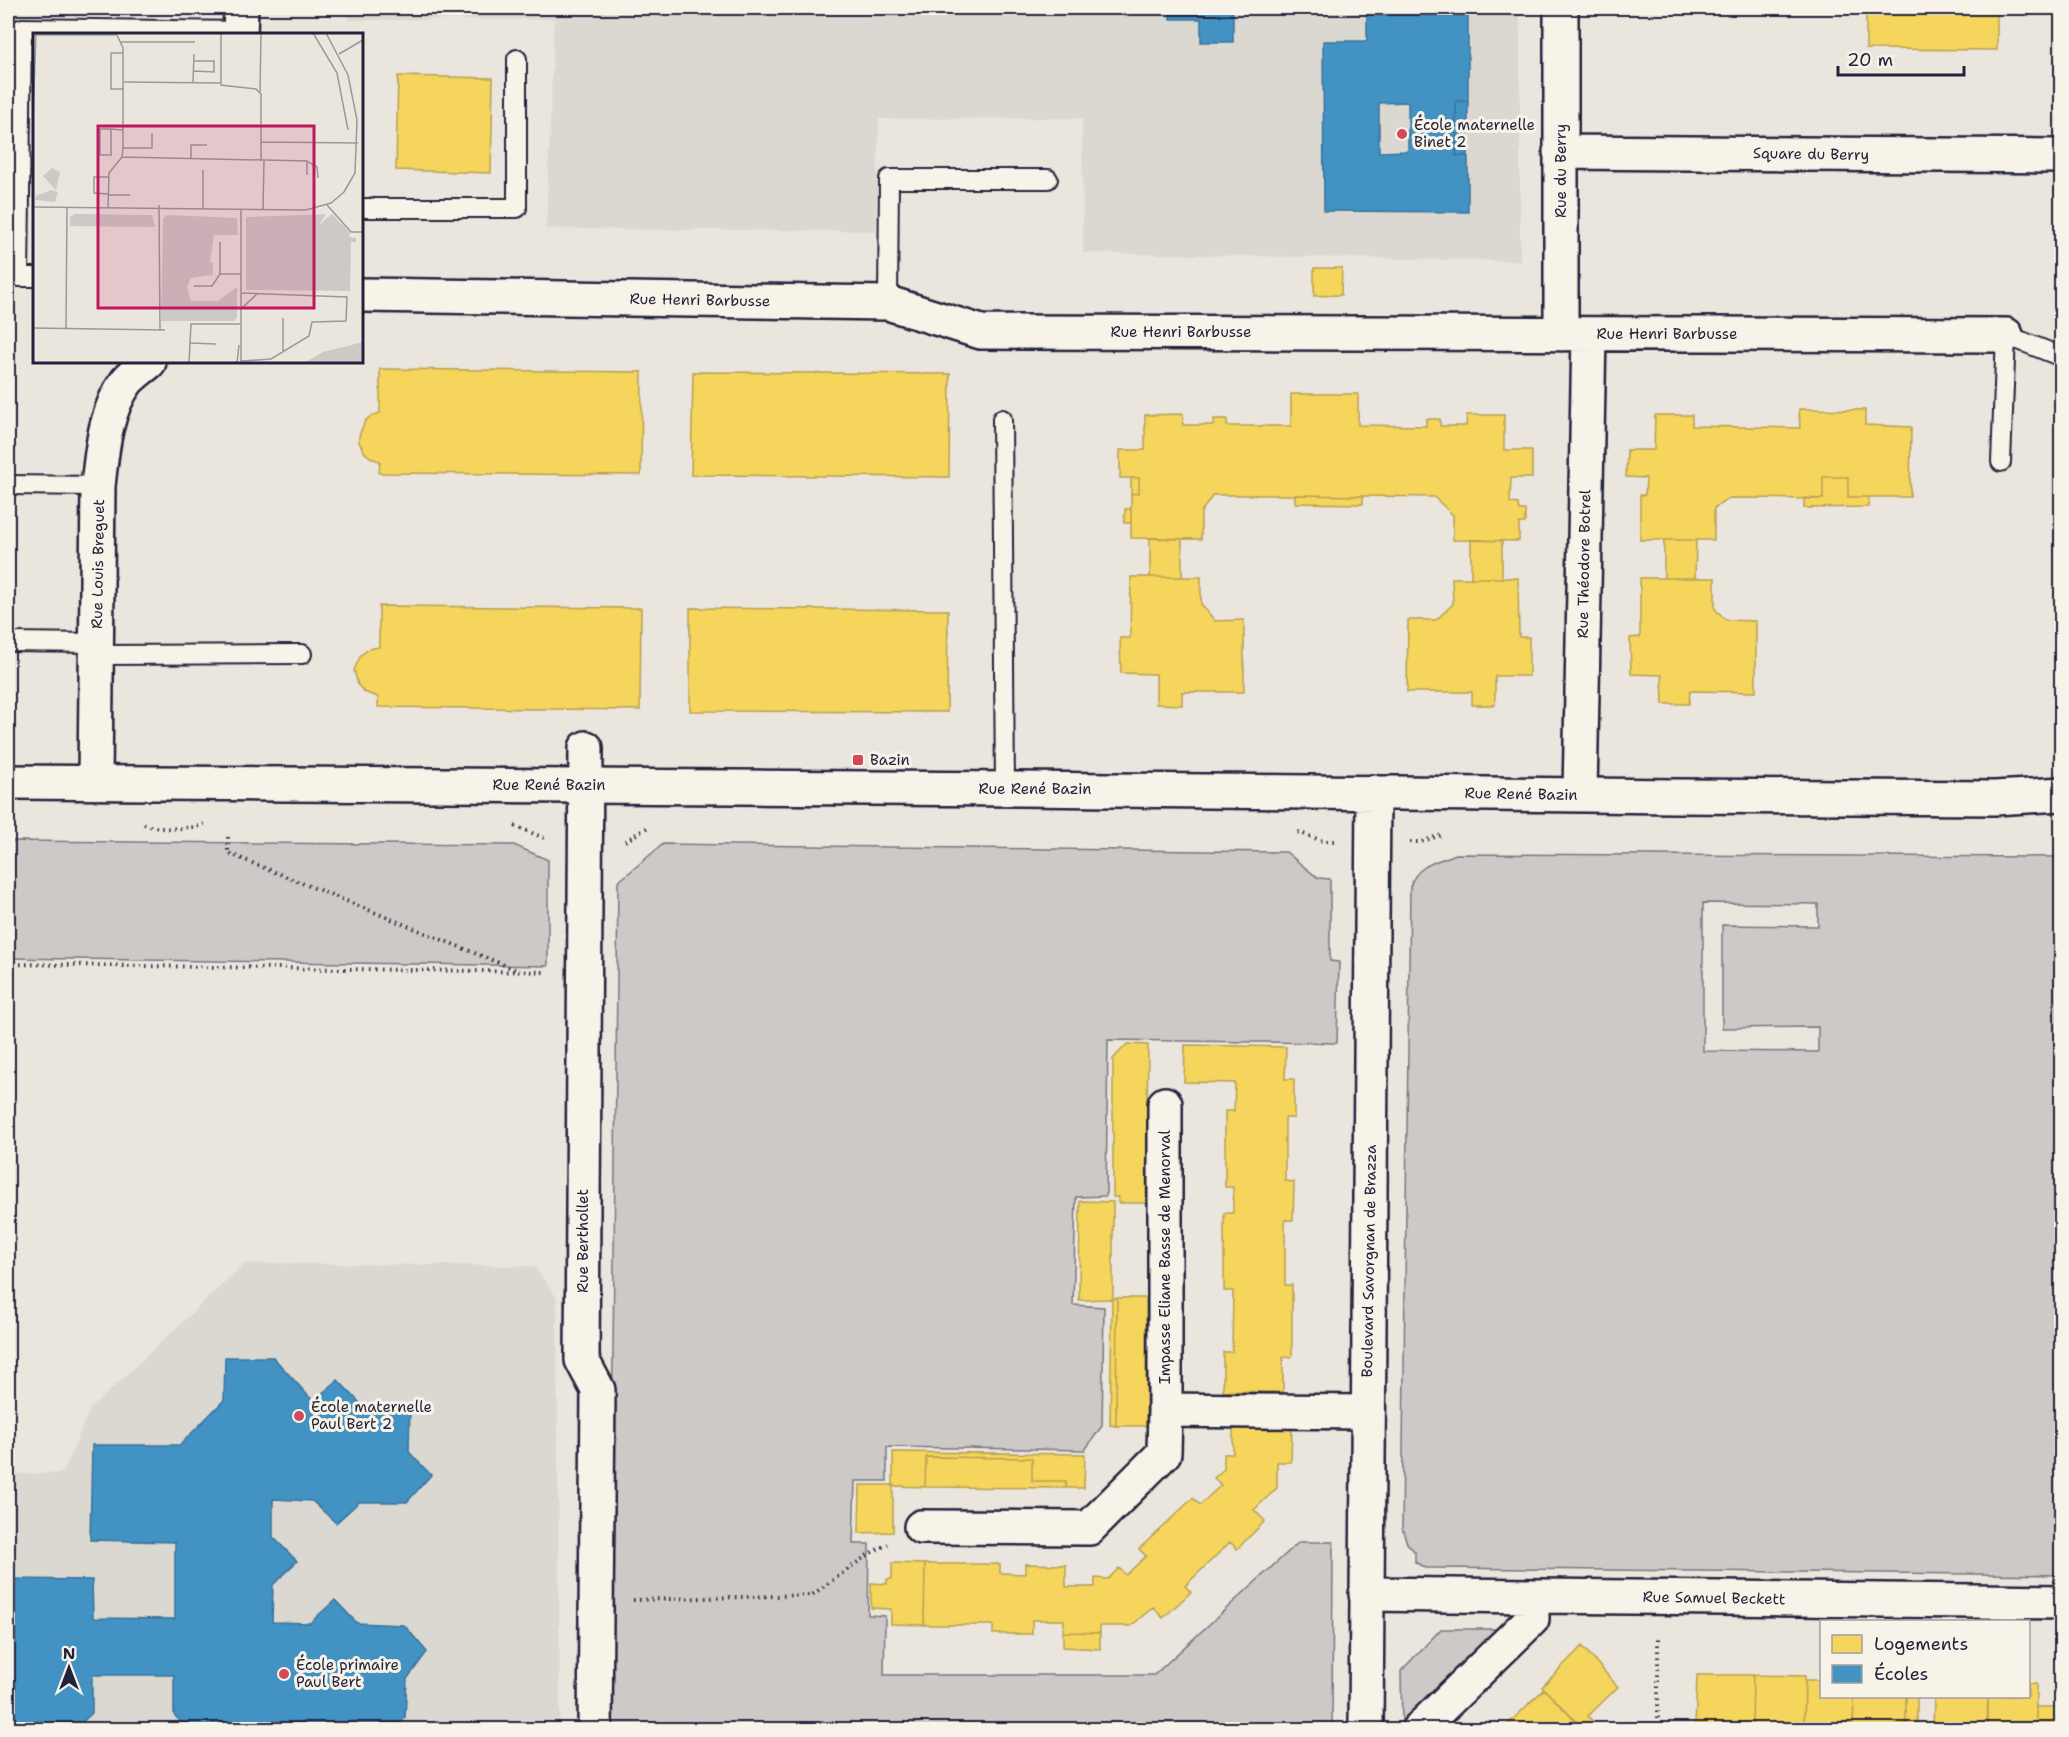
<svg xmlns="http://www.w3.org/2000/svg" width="2069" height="1737" font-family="'Shantell Sans',sans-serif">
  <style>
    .built { fill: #dbd8d2 }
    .green { fill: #cdc9c6; stroke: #787680; stroke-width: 1.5; fill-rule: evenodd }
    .homes { fill: #f6d55c; stroke: #b69f52; stroke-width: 1.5 }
    .schools { fill: #4393c3; stroke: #39719a; stroke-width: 1.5; fill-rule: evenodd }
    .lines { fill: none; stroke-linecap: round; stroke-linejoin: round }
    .lane-casing { stroke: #22223b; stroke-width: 22 }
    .street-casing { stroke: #22223b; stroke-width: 38 }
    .secondary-casing { stroke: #22223b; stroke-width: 38 }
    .path { stroke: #22223b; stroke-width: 4; stroke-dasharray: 1.5 4.5; stroke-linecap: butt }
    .lane { stroke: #f7f3e8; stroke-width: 18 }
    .street { stroke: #f7f3e8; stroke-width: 33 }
    .secondary { stroke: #f7f3e8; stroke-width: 33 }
    .poi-dot { fill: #d1495b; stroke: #f7f3e8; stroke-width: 2 }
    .labels { text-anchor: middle; stroke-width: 6; stroke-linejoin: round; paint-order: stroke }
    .poi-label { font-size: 15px; fill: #22223b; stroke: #f7f3e8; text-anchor: start }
    .street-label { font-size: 15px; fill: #22223b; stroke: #f7f3e8 }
    .inset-road { fill: none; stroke: #9a989d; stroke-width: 1.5 }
    .view { fill: #c2185b; fill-opacity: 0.15; stroke: #c2185b; stroke-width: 3 }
    .inset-edge { fill: none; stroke: #22223b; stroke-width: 3 }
  </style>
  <rect width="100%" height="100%" fill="#eae6de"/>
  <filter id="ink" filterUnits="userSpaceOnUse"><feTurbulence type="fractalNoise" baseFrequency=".0167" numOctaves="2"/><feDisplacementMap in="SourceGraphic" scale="12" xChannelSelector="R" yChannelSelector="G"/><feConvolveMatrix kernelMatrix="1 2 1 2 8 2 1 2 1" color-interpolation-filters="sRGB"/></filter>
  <g filter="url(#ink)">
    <path class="built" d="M 348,8 L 1520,8 L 1520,261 L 1083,253 L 1082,118 L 879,119 L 876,231 L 546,229 L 554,19 L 348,20 Z
      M 245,1263 L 534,1266 L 557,1298 L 560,1729 L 8,1729 L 8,1474 L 63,1473 L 90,1409 Z"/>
    <path class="green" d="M 8,841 L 514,845 L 548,860 L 548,966 L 8,958 Z
      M 663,844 L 1286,852 L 1318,878 L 1330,879 L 1330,961 L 1339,962 L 1337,1043 L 1108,1040 L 1106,1196 L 1076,1197 L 1073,1305 L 1104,1307 L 1102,1426 L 1085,1450 L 887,1447 L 887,1481 L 855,1481 L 853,1544 L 869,1544 L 868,1615 L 885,1616 L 884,1675 L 1154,1675 L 1299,1542 L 1333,1542 L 1332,1729 L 609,1730 L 618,882 Z
      M 1456,854 L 2061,857 L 2061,1575 L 1437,1568 L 1425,1568 L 1415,1562 L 1415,1552 L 1407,1543 L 1402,1528 L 1410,887 C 1416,865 1436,862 1456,854 ZM 1703,903 L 1818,904 L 1818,926 L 1722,925 L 1722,1028 L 1818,1027 L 1818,1052 L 1703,1051 Z
      M 1441,1629 L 1504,1629 L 1402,1728 L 1401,1671 Z"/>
    <path class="homes" d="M 1866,8 L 1997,8 L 1997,50 L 1866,49 Z
      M 398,76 L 493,78 L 491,173 L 396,170 Z
      M 1314,268 L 1342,268 L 1341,295 L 1314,296 Z
      M 380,369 L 642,372 L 641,475 L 379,473 L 380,461 L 373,459 L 365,453 L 359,442 L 359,436 L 365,421 L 371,416 L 380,413 Z
      M 693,372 L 950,374 L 949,477 L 691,475 Z
      M 1291,394 L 1358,394 L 1358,425 L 1426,426 L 1426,419 L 1440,419 L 1440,426 L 1466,426 L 1467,415 L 1504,415 L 1504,450 L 1532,450 L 1532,478 L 1511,478 L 1510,503 L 1518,504 L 1519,510 L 1525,510 L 1525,523 L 1519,523 L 1519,541 L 1453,540 L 1453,515 L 1434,497 L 1295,495 L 1213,495 L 1201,512 L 1201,539 L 1131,538 L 1131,494 L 1139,493 L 1139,478 L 1120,478 L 1120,450 L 1145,450 L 1145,415 L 1183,414 L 1183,425 L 1214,425 L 1214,419 L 1227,419 L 1227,426 L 1291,426 Z
      M 1799,409 L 1865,410 L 1865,425 L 1911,427 L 1910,497 L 1848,497 L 1848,477 L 1823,477 L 1823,499 L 1730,498 L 1714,508 L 1714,540 L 1640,540 L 1640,495 L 1645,495 L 1646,478 L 1626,477 L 1627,450 L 1654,450 L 1655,415 L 1692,415 L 1692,426 L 1800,428 Z
      M 1823,477 L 1848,477 L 1848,497 L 1869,497 L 1868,507 L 1804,508 L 1804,498 L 1823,499 Z
      M 1131,478 L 1139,478 L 1139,493 L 1131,494 Z
      M 1295,495 L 1363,496 L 1363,504 L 1295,503 Z
      M 1125,509 L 1131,509 L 1131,523 L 1124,523 Z
      M 1150,538 L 1182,539 L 1182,577 L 1150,577 Z
      M 1471,540 L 1502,541 L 1502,578 L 1471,578 Z
      M 1664,540 L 1696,540 L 1695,578 L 1664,578 Z
      M 1131,577 L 1201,577 L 1201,604 L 1215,621 L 1244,620 L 1244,692 L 1182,692 L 1182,705 L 1156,704 L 1156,674 L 1121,673 L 1120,638 L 1130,638 Z
      M 1452,578 L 1518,578 L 1519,637 L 1529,637 L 1529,676 L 1495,676 L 1495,705 L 1472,705 L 1472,692 L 1407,692 L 1408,620 L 1436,620 L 1453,604 Z
      M 1640,578 L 1715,578 L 1715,609 L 1726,620 L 1756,621 L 1756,692 L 1690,691 L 1689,704 L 1663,704 L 1662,675 L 1631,674 L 1630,638 L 1640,637 Z
      M 379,606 L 641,608 L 640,710 L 378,707 L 378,697 L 364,692 L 358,685 L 354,670 L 361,655 L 369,649 L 379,647 Z
      M 690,608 L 948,610 L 947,712 L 690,711 Z
      M 1127,1044 L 1148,1045 L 1146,1203 L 1118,1203 L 1118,1197 L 1113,1197 L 1113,1059 Z
      M 1185,1045 L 1286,1047 L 1285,1079 L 1294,1079 L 1294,1118 L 1285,1118 L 1285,1181 L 1294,1182 L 1293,1220 L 1285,1220 L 1285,1285 L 1292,1285 L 1292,1357 L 1283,1357 L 1283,1392 L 1223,1391 L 1223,1352 L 1232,1352 L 1233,1291 L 1224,1291 L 1224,1213 L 1233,1213 L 1233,1187 L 1225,1187 L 1225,1111 L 1234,1111 L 1235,1083 L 1184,1082 Z
      M 1080,1201 L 1113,1202 L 1113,1298 L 1117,1298 L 1116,1426 L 1110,1425 L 1112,1299 L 1079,1300 Z
      M 1117,1298 L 1146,1298 L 1146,1426 L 1116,1426 Z
      M 1233,1423 L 1292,1424 L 1291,1462 L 1277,1462 L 1277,1488 L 1254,1510 L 1265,1521 L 1237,1549 L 1230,1542 L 1185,1586 L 1191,1592 L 1163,1618 L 1153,1607 L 1131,1626 L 1100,1626 L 1100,1633 L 1063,1632 L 1064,1620 L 1032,1620 L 1032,1634 L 993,1634 L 993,1625 L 924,1625 L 925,1564 L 1000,1564 L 1000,1573 L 1025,1574 L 1025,1564 L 1066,1565 L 1066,1587 L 1095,1587 L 1095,1578 L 1108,1579 L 1119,1568 L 1126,1575 L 1146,1556 L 1139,1549 L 1193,1498 L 1200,1505 L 1221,1485 L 1214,1478 L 1224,1469 L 1224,1454 L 1233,1454 Z
      M 893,1452 L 1085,1454 L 1084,1488 L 1066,1488 L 1066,1481 L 1032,1481 L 1032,1458 L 926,1457 L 925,1487 L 893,1486 Z
      M 926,1457 L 1032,1458 L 1032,1481 L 1066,1481 L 1066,1488 L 925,1487 Z
      M 860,1485 L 893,1485 L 893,1532 L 859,1533 Z
      M 892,1563 L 925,1564 L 924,1625 L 891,1624 L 891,1609 L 871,1608 L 871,1583 L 887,1584 L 887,1579 L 892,1579 Z
      M 1063,1632 L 1100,1633 L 1100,1649 L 1063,1647 Z
      M 1582,1646 L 1618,1687 L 1588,1716 L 1595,1724 L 1589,1730 L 1584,1730 L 1542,1687 Z
      M 1697,1675 L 1753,1675 L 1752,1730 L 1740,1730 L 1740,1727 L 1695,1727 Z
      M 1753,1675 L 1805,1676 L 1804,1729 L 1752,1730 Z
      M 1805,1680 L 1822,1680 L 1822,1696 L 1854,1696 L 1853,1730 L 1804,1730 Z
      M 2028,1684 L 2036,1684 L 2036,1730 L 1988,1730 L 1988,1696 L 2028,1696 Z
      M 1544,1689 L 1582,1727 L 1580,1730 L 1515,1730 L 1509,1723 Z
      M 1854,1696 L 1906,1696 L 1906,1730 L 1853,1730 Z
      M 1906,1696 L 1917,1696 L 1917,1730 L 1906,1729 Z
      M 1934,1696 L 1988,1696 L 1987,1730 L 1933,1730 Z
      M 2036,1707 L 2062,1707 L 2062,1730 L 2036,1730 Z"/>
    <path class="schools" d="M 1170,8 L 1233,8 L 1233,42 L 1201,42 L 1201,19 L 1170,19 Z
      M 1367,8 L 1468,8 L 1468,101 L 1456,101 L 1456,156 L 1468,156 L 1468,212 L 1324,211 L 1323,41 L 1367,41 ZM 1408,102 L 1408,151 L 1379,152 L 1379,103 Z
      M 1456,101 L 1468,101 L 1468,156 L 1456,156 Z
      M 225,1357 L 273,1357 L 313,1401 L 338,1380 L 362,1405 L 410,1406 L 409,1452 L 431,1475 L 407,1502 L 359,1502 L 336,1523 L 312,1501 L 273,1499 L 273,1537 L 297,1561 L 273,1585 L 272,1622 L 310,1623 L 335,1600 L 357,1623 L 404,1625 L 427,1652 L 407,1679 L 405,1718 L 393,1730 L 366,1730 L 356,1720 L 346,1730 L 189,1730 L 174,1715 L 174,1675 L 92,1675 L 92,1713 L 74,1730 L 8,1730 L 8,1579 L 92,1580 L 93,1618 L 175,1619 L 175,1542 L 90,1540 L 92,1445 L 180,1445 L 224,1400 Z"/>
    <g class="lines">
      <g class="lane-casing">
        <path id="lane" d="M 362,208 L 517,208 L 517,59
          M 34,277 L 19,277 L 22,28 L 240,31
          M 888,303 L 889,179 L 1048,179
          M 1002,419 L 1005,789
          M 2001,462 L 2006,335 L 2062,357
          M 8,485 L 98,486
          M 8,642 L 97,643
          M 96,655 L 302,654"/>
      </g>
      <g class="street-casing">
        <path id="street" d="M 240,34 L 241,8
          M 1560,152 L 2062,156
          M 362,295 L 888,303 L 981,332 L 2006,335
          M 1561,334 L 1561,8
          M 586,748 L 582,1360 L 598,1390 L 595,1730
          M 95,782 L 98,486 C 102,450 105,410 127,381 C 133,374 142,368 149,362
          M 1580,794 L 1589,334
          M 1165,1104 L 1165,1410
          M 921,1527 L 1089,1528 L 1164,1453 L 1165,1410 L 1367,1412
          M 1366,1594 L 2062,1602
          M 1418,1730 L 1532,1619 L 1532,1597"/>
      </g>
      <g class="secondary-casing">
        <path id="secondary" d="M 8,782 L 1019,789 L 1675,796 L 1995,798 L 2062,794
          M 1366,1730 L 1373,792"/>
      </g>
      <path class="path" d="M 144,824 C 156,830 192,830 204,824
        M 515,826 L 547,839
        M 1298,832 L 1323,841 L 1334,841
        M 228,837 L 228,853 L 519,971
        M 625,841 L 650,826
        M 1410,842 L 1421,842 L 1444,834
        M 8,964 L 547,972
        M 633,1600 L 812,1595 L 869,1554 L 888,1544
        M 1658,1730 L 1658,1634"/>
      <use href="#lane" class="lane"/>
      <use href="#street" class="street"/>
      <use href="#secondary" class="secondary"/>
    </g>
  </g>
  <g class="poi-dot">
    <circle cx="1402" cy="134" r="6"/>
    <rect x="852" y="754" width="12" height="12" rx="3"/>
    <circle cx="299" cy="1416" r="6"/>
    <circle cx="284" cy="1674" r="6"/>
  </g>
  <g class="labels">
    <g class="poi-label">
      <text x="1414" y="130">École maternelle<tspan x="1414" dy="17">Binet 2</tspan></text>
      <text x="870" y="765">Bazin</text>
      <text x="311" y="1412">École maternelle<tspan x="311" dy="17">Paul Bert 2</tspan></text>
      <text x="296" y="1670">École primaire<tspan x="296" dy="17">Paul Bert</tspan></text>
    </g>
    <g class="street-label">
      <text transform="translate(1811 154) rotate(1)" y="5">Square du Berry</text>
      <text transform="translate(1561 171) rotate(-90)" y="5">Rue du Berry</text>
      <text transform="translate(700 300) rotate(1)" y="5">Rue Henri Barbusse</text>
      <text x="1181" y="337">Rue Henri Barbusse</text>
      <text x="1667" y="339">Rue Henri Barbusse</text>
      <text transform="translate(98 564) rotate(-89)" y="5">Rue Louis Breguet</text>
      <text transform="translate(1584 564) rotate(-89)" y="5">Rue Théodore Botrel</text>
      <text x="549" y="790">Rue René Bazin</text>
      <text x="1035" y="794">Rue René Bazin</text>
      <text transform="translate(1521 794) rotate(1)" y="5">Rue René Bazin</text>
      <text transform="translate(583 1241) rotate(-90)" y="5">Rue Berthollet</text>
      <text transform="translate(1165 1257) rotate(-90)" y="5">Impasse Eliane Basse de Menorval</text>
      <text transform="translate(1369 1261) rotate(-89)" y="5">Boulevard Savorgnan de Brazza</text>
      <text transform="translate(1714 1598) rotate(1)" y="5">Rue Samuel Beckett</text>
    </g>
  </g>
  <g transform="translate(33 33)">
    <rect width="330" height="330" fill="#eae6de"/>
    <path d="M 19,135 L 27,139 L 23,157 L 10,143 ZM 18,157 L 25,159 L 22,169 L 2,167 L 3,163 ZM 42,181 L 119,182 L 122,194 L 37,193 L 37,184 ZM 293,181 L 285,193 L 299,181 L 317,200 L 316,204 L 323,205 L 323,209 L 318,209 L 317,258 L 213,257 L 213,184 ZM 134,182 L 204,185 L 205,202 L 181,202 L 177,229 L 180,230 L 180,242 L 158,245 L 154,254 L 158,268 L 185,268 L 204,254 L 204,285 L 201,288 L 128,288 L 130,186 ZM 330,309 L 330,329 L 271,330 L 290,319 Z" fill="#cdc9c6"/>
    <path class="inset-road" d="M 188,0 L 188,52 L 223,56 L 228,61 L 228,128M 280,0 L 304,40 L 315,97M 0,2 L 83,2M 88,9 L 162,9M 90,20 L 78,20 L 78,56 L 91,56M 306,21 L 330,7M 160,38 L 181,39 L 181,28 L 160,28M 91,49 L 187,50M 160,49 L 161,21M 227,59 L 228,0M 0,84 L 3,2M 78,96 L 78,122 L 67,122 L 67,96 L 78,96 L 90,97M 228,109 L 325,110M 90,115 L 119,115 L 119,100M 89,124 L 274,128M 158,125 L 158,112 L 174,112M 170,137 L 170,176M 274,142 L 274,128 L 284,134 L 285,145M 75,161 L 61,160 L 61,144 L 75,144M 75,162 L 97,162M 126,172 L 127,297M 294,172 L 318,199 L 330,199M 0,174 L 273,177 L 298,170 L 311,159 L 322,140 L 324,87 L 315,42 L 293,0M 75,175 L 76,140 L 89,124 L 90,115 L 90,15 L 83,0M 230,176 L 231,128M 187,209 L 187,241M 161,253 L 179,253 L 187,241 L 208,241M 208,260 L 314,264 L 313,288 L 279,289 L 276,303 L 238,326 L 208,328M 208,276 L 225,260M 0,295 L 132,297M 33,296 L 34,175M 156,310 L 183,311M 250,319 L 250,285M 208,329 L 208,176M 156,330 L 158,291 L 207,291M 204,330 L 206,312"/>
    <path class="view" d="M 65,93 L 281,93 L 281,275 L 65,275 Z"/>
    <rect width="330" height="330" class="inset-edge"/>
  </g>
  <rect width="2069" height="1737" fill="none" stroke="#f7f3e8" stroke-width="30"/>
  <rect x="15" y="15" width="2039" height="1707" fill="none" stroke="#22223b" stroke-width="2" filter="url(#ink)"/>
  <rect x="1820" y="1620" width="210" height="78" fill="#f7f3e8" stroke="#a29fa3" stroke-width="1.5"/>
  <rect x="1832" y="1635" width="30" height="18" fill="#f6d55c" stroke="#a29fa3" stroke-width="1.5"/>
  <text x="1874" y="1650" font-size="18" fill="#22223b">Logements</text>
  <rect x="1832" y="1665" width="30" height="18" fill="#4393c3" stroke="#a29fa3" stroke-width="1.5"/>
  <text x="1874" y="1680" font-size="18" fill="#22223b">Écoles</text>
  <g transform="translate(69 1668)" stroke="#f7f3e8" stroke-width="4.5" paint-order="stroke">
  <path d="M0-4.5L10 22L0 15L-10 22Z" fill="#22223b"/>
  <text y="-9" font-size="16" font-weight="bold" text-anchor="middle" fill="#22223b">N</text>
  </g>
  <path d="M1838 66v9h126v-9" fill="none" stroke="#22223b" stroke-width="3"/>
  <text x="1847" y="66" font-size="18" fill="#22223b" stroke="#f7f3e8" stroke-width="4.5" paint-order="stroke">20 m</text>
</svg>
